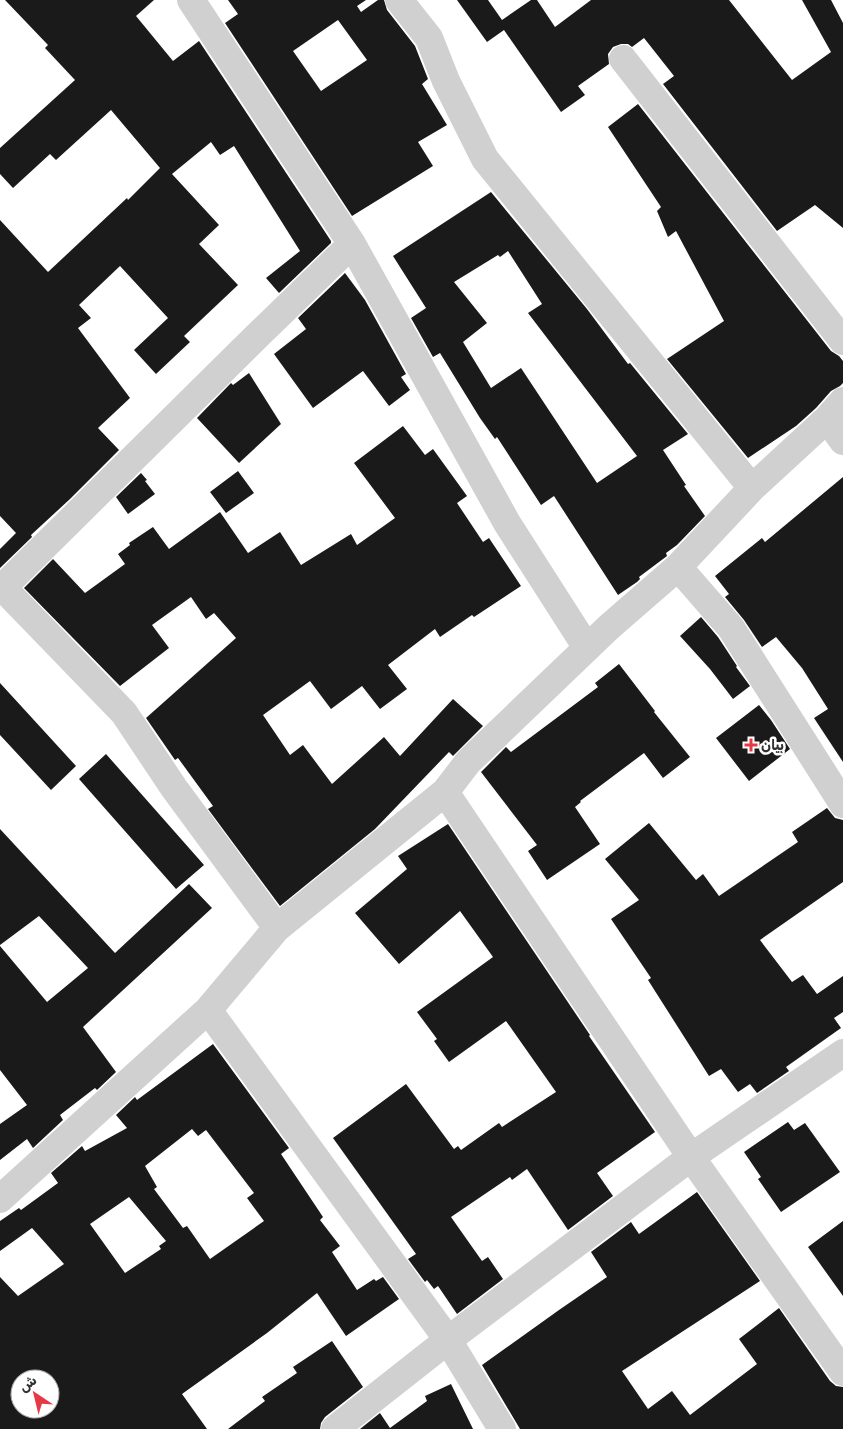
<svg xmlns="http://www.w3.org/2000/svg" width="843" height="1429" font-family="Rubik,Vazirmatn,sans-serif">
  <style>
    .building { fill: #1a1a1a; fill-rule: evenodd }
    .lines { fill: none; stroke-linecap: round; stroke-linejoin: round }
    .minor { stroke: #d0d0d0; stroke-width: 28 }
    .poi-dot { fill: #e63946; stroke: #fff; stroke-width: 2 }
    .labels { text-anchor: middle; stroke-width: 5; stroke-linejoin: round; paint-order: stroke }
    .poi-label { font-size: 14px; font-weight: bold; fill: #333; stroke: #fff; text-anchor: start }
  </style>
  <rect width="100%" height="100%" fill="#fff"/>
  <path class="building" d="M 5,0 L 154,0 L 136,16 L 173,61 L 199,41 L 331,241 L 331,243 L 279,293 L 266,278 L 300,251 L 234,146 L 220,155 L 211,142 L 172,174 L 219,225 L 199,244 L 238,285 L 184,336 L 190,342 L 156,374 L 134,350 L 168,318 L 120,266 L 79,305 L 91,318 L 78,328 L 130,398 L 98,428 L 119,450 L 70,499 L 31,535 L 32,537 L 0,568 L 0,549 L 16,533 L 0,516 L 0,220 L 48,272 L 127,198 L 128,200 L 160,168 L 111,110 L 56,160 L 50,154 L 13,188 L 0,174 L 0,148 L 75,80 L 45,48 L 48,45 Z
    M 228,0 L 366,0 L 357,6 L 361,12 L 378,0 L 384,0 L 387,10 L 415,46 L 428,79 L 422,84 L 447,125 L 418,142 L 433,166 L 352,216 L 225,23 L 238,14 ZM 338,20 L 367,60 L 321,91 L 293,51 Z
    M 457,0 L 488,0 L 502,20 L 531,0 L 537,0 L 555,27 L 591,0 L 729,0 L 792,80 L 831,52 L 802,0 L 831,0 L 843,23 L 843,228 L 815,205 L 777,231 L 663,84 L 674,76 L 644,38 L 632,47 L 628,44 L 621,44 L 613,47 L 608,54 L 609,64 L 578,86 L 585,95 L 561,112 L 504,30 L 487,42 Z
    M 638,104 L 831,351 L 839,356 L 843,361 L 843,383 L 840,386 L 831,391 L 816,408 L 796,426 L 748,458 L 667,359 L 724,321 L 676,231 L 668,237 L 657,211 L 661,207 L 608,127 Z
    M 491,192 L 587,309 L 628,364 L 630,363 L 688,434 L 663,450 L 686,485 L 684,486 L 705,516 L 677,545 L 666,553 L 667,556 L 639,577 L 640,579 L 637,582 L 618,595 L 554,496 L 541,505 L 497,437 L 495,439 L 480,418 L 440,353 L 433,357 L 411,318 L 426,308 L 393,256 ZM 508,251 L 542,304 L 528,313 L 637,456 L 597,483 L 521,368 L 491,388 L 463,342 L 487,323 L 454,282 L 498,255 L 500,257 Z
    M 345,273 L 365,300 L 406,374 L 401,377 L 410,390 L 389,406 L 363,371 L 313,408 L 274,354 L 306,329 L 298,318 Z
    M 249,373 L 281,424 L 239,463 L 197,418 L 231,383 L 233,385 Z
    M 403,426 L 425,455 L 433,449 L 467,496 L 457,503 L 483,542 L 489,538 L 521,586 L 474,617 L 472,615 L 440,637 L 435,629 L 388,665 L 407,689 L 380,709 L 362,686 L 331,709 L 310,681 L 263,715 L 290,755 L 303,745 L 332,784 L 384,737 L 400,756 L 453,699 L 483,726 L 453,756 L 449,752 L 375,829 L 280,906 L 208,809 L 213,806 L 178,758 L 175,760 L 146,718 L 236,638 L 214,613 L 206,619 L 191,597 L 152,625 L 169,648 L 120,686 L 24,588 L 53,559 L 85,593 L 125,564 L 118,554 L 130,545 L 129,543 L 153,527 L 169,549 L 220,512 L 248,553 L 280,532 L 301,565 L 351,534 L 357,545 L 395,518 L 354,463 Z
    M 238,471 L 254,493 L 226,513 L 210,492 Z
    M 141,473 L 147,480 L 145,481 L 155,494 L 128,514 L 116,497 Z
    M 843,477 L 843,762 L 814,718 L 828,709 L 802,668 L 776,637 L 762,647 L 744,620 L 725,597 L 729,594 L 715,576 L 762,538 L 765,542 Z
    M 701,617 L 718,637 L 737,666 L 736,667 L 750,686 L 733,699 L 710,669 L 680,636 Z
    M 619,664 L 655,711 L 654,712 L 690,757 L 663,778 L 644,753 L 580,801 L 581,802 L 575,807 L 600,844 L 547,880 L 528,851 L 537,845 L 481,772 L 506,747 L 511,752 L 598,687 L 595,683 Z
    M 0,683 L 76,766 L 51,790 L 0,735 Z
    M 759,705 L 771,720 L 790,749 L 749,781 L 716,738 Z
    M 106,754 L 204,865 L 176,889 L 79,779 Z
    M 827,808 L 835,818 L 843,820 L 843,882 L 760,940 L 792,982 L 803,975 L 817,994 L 843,976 L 843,1012 L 834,1018 L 841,1028 L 786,1067 L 789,1071 L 757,1093 L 750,1084 L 738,1092 L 721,1069 L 709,1076 L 648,980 L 651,978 L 611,919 L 639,900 L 605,859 L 649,823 L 696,880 L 703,874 L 719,896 L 798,842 L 792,832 Z
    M 448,824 L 590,1035 L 589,1036 L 655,1132 L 597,1173 L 613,1196 L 568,1230 L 527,1169 L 512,1180 L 510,1177 L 451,1217 L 482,1261 L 488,1257 L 503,1279 L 457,1314 L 438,1286 L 434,1289 L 427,1280 L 425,1282 L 408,1259 L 416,1254 L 333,1138 L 406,1084 L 454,1149 L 458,1146 L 461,1150 L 499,1123 L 502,1127 L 556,1092 L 506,1021 L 449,1062 L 434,1041 L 437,1039 L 417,1012 L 493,957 L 460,911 L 399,964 L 355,913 L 407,869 L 398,856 Z
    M 0,829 L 115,953 L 189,884 L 212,908 L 83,1027 L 116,1072 L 97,1090 L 95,1088 L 60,1115 L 63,1120 L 33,1148 L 27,1139 L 0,1160 L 0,1124 L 27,1105 L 0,1070 L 0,946 L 47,1002 L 88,968 L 39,916 L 0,945 Z
    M 213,1044 L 289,1148 L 281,1154 L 323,1217 L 320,1220 L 340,1246 L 332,1252 L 357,1290 L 374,1279 L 376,1281 L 383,1277 L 399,1299 L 346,1336 L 317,1293 L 267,1333 L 182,1394 L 207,1429 L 0,1429 L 0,1277 L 18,1296 L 64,1264 L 32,1228 L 0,1251 L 0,1221 L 19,1208 L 21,1210 L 58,1183 L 51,1173 L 82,1146 L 85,1151 L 127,1128 L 116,1115 L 135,1097 L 137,1100 ZM 192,1129 L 198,1136 L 206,1130 L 254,1193 L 247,1198 L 264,1221 L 210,1259 L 187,1226 L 183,1228 L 154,1189 L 157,1187 L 145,1166 ZM 129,1197 L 166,1241 L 159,1246 L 161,1249 L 125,1273 L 90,1224 ZM 20,1379 L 50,1379 L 50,1409 L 20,1409 Z
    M 788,1122 L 794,1130 L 805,1123 L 840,1172 L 781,1212 L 758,1179 L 761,1177 L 744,1152 Z
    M 697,1192 L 760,1281 L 622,1371 L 648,1409 L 672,1391 L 690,1415 L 757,1364 L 739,1339 L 779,1308 L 830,1381 L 836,1386 L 843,1387 L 843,1429 L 520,1429 L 482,1365 L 559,1310 L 607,1277 L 591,1252 L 631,1222 L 639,1234 Z
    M 843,1221 L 843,1296 L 808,1247 Z
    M 332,1341 L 363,1387 L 325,1417 L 321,1423 L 320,1429 L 228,1429 L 265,1401 L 262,1397 L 297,1373 L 293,1367 Z
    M 451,1384 L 473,1429 L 360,1429 L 380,1413 L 390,1428 L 427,1401 L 425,1396 Z"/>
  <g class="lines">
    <path class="minor" d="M 191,0 L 352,244 L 507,523 L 587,648
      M 399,0 L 429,38 L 446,81 L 485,159 L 752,488
      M 623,59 L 843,341
      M 827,419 L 843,441
      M 678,567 L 731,628 L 843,804
      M 3,588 L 124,713 L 174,788 L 277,928
      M 0,590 L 258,335 L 352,244
      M 445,792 L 691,1157 L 843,1372
      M 208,1010 L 448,1340 L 502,1429
      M 0,1199 L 208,1010 L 277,928 L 445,792 L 468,762 L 609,627 L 678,567 L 752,488 L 827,419 L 843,401
      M 335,1429 L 448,1340 L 691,1157 L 843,1053"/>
  </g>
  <path class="poi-dot" d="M748.5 737.5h5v5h5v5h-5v5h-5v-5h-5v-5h5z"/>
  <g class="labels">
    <g class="poi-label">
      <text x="761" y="750">بيان</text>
    </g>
  </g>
  <g transform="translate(35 1394) rotate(325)"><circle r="24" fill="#ffffff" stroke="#adadad"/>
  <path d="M0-4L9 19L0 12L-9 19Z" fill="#e63946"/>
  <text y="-8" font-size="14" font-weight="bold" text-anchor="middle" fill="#333333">ش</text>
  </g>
</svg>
